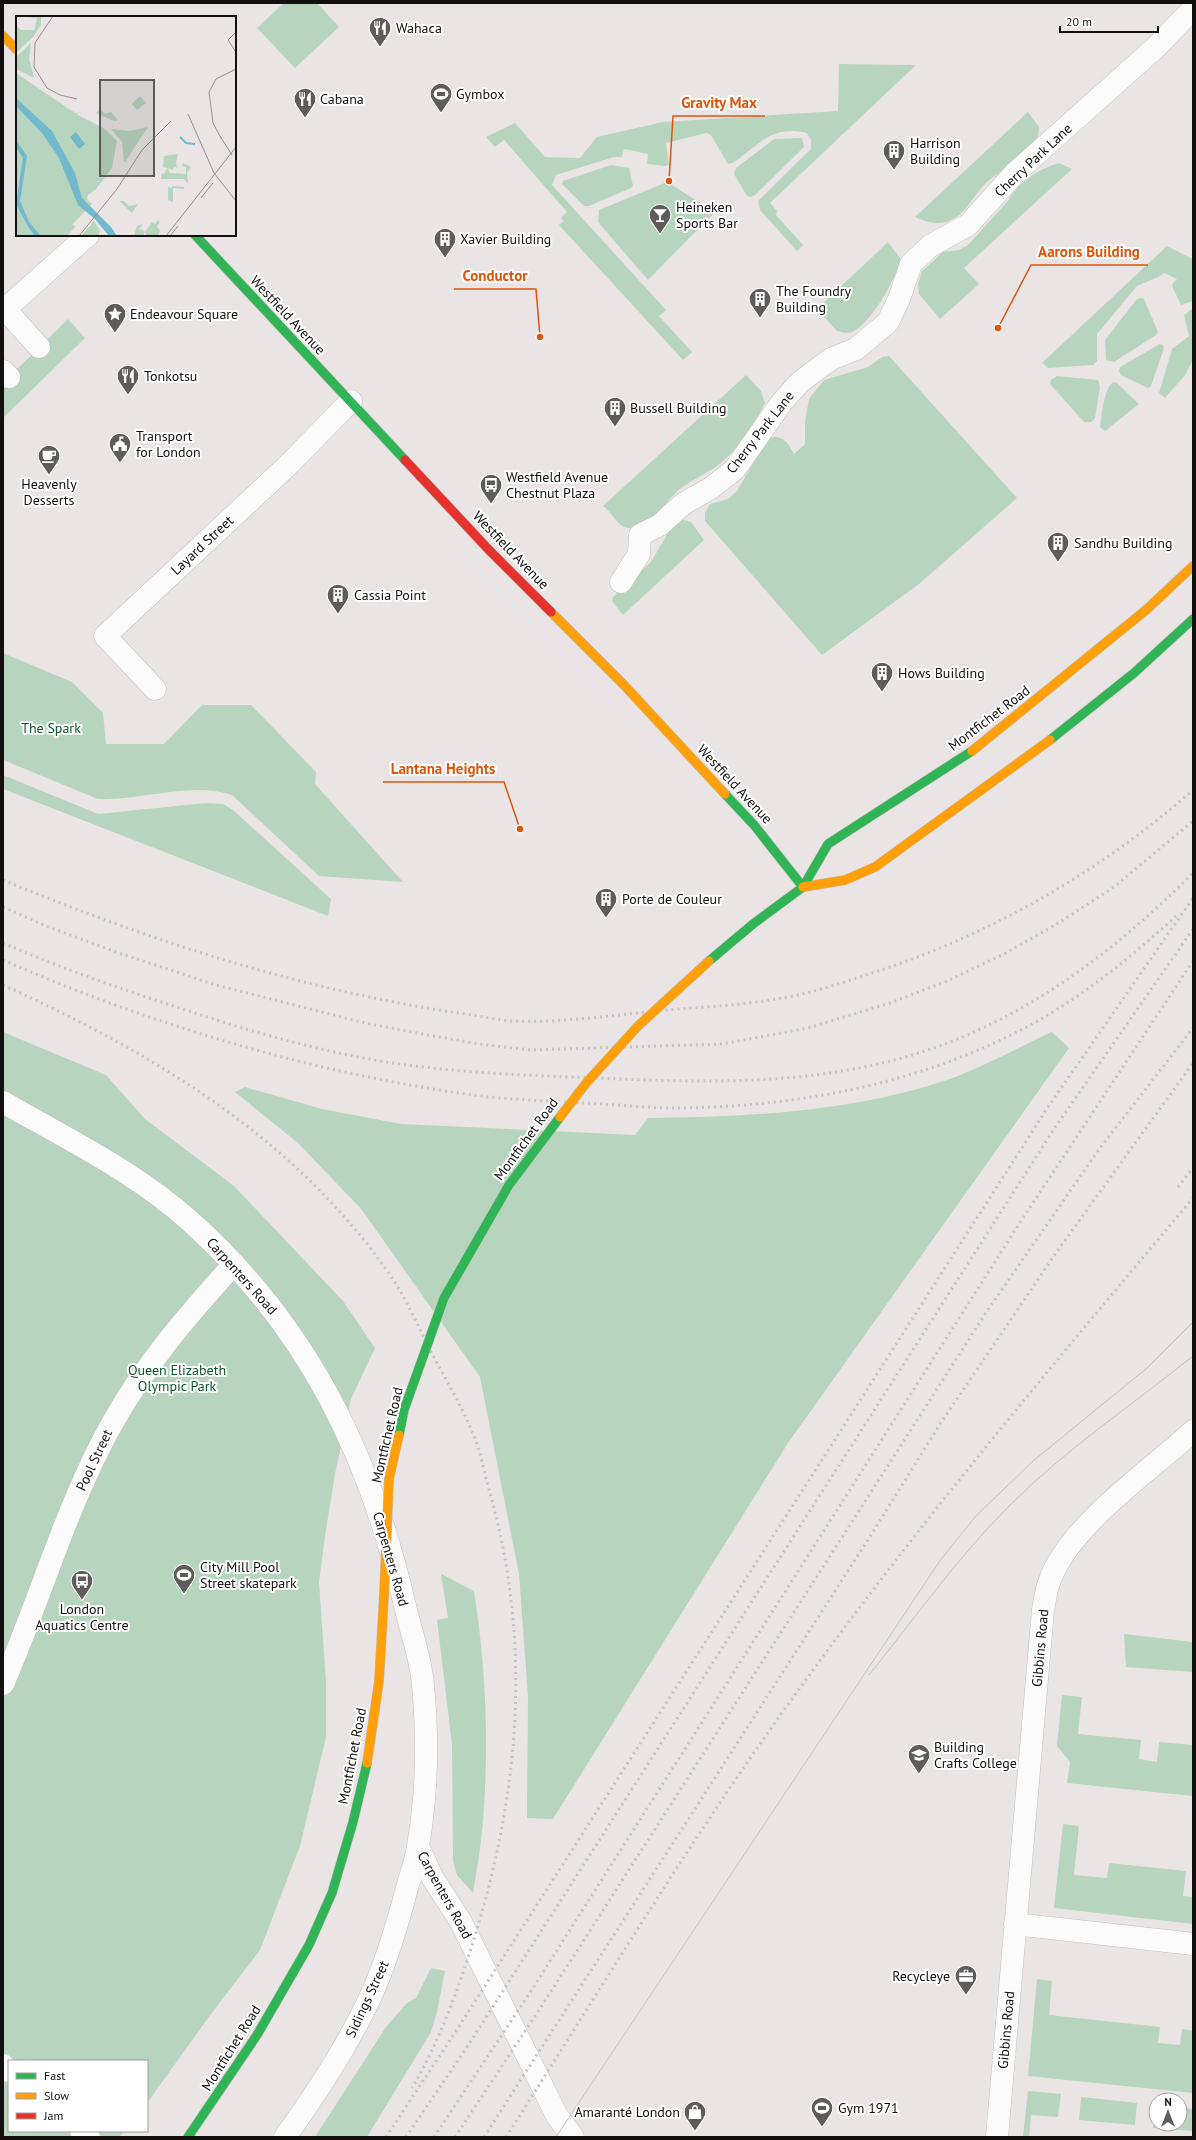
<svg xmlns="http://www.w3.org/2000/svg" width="1196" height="2140" font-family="'PT Sans',sans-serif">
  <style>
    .green { fill: #b7d4be }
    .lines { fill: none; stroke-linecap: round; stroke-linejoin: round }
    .street-casing { stroke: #c3bfbe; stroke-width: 23 }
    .fast-casing { stroke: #c3bfbe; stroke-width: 10 }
    .slow-casing { stroke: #c3bfbe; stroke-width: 10 }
    .jam-casing { stroke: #c3bfbe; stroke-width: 10 }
    .street { stroke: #fcfbfb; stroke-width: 22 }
    .fast { stroke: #30b455; stroke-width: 9 }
    .slow { stroke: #ff9f0a; stroke-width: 9 }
    .jam { stroke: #e5322d; stroke-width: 9 }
    .tram { stroke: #c3c1c1; stroke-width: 1 }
    .rail { stroke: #c3c1c1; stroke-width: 3; stroke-dasharray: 2 4; stroke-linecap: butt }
    .fast-bridge-casing { stroke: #c3bfbe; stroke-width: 10; stroke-linecap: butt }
    .slow-bridge-casing { stroke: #c3bfbe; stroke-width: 10; stroke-linecap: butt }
    .fast-bridge { stroke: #30b455; stroke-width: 9 }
    .slow-bridge { stroke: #ff9f0a; stroke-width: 9 }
    .labels { text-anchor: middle; stroke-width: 4; stroke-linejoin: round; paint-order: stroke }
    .poi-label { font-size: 14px; fill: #13100f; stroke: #fff; text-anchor: start }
    .street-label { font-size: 14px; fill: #13100f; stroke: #fff }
    .park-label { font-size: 14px; fill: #0a552d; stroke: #fff }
    .inset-river { fill: none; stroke: #71b9cc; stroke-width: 2 }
    .inset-road { fill: none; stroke: #94908f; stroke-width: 1 }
    .view { fill: #5e5b5a; fill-opacity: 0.15; stroke: #5e5b5a; stroke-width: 2 }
    .inset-edge { fill: none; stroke: #13100f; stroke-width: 2 }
    .leader { fill: none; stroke: #dd550c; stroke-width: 1.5 }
    .callout-dot { fill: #dd550c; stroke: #fff; stroke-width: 1.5 }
    .callout-label { font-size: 15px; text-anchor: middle; font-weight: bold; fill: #dd550c; stroke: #fff; stroke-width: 4; stroke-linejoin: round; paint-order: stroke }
  </style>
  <rect width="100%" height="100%" fill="#eae5e4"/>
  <path class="green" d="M 284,3 L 317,3 L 339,27 L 295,68 L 257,28 Z
    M 839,64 L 916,65 L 770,203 L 777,211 L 776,215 L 803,245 L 797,251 L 760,210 L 758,201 L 811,149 L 811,140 L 807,133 C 776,126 764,139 741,157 C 737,160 733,164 728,164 L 711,135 L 706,133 L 666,143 L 669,165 L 666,166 L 647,164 L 648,154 L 624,149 L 622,157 L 614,157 L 556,175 L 552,185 L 666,310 L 659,316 L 692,352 L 683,360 L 559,225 L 564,221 L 561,218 L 567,212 L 504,140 L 495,147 L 486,137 L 515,123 L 545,157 L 580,158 L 597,137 L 663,122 L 838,111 Z
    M 1028,112 L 1039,127 C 1038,136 1038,143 1031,150 C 1018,163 1000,170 986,183 C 974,194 967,213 951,220 C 939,226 926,222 915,217 Z
    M 802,138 L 804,147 L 755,195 L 751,197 L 747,196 L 734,174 L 736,168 L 774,139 Z
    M 1059,163 L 1072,169 L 964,268 L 979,284 L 940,319 L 919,294 L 918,284 L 922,271 L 943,252 L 959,250 L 968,245 L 1008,201 C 1017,183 1039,169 1059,163 Z
    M 611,165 L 629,168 L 633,186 L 631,188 L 589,206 L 584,206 L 562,184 L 563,181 Z
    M 667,182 L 715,212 L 648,280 L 598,222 L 599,210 Z
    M 888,242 L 900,258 C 899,276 869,326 852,332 C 847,334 842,332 837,331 L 817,309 Z
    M 1167,246 L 1193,259 L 1193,301 L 1181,305 L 1172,286 L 1173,283 L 1177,279 L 1164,273 L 1158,277 L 1137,286 L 1097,334 L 1097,361 L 1093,365 L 1048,368 L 1042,363 Z
    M 1140,298 L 1144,299 L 1158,332 L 1156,335 L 1114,362 L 1106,360 L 1105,340 L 1136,300 Z
    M 1193,308 L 1193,360 L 1185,375 L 1165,398 L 1159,393 L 1172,349 L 1189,336 L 1184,315 Z
    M 68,319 L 85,338 L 3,418 L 3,383 Z
    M 1160,344 L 1163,345 L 1164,348 L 1151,386 L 1148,388 L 1121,375 L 1119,371 L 1120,367 Z
    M 889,356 L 1017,498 L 919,584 L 822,655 L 705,521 L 705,513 L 710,504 L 728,499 L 737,491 L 768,438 C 782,434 788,442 794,454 L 805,444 L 805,422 L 809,399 L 824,380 L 868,367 L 882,357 Z
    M 746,375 L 761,391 L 765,403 C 753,426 738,450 717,466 C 705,474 692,480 680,489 C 664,501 653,530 628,528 C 617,527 612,512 603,506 Z
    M 1057,376 L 1098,380 L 1100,387 L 1095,418 L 1091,422 L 1084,422 L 1050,384 L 1051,380 Z
    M 1113,382 L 1117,383 L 1139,404 L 1105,431 L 1100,427 C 1102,415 1103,390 1113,382 Z
    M 681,519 L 691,522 L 704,540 L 623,615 L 612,601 L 613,597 L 651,562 L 672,526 Z
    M 3,653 L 72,682 L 103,713 L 106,744 L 164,744 L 202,705 L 251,705 L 316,772 L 315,784 L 403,882 L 319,876 L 232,795 C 192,781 140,801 98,799 L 3,760 Z
    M 3,775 L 98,814 L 206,803 L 223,804 L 233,810 L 331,899 L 328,916 L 3,789 Z
    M 3,1032 L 106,1075 L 145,1119 L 234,1186 L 343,1301 L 375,1348 L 351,1399 L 335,1474 L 325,1536 L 319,1582 L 326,1682 L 326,1737 L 300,1846 L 260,1950 L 211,2014 L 147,2103 L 147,2061 L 9,2061 L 9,2131 L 124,2131 L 119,2137 L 3,2137 Z
    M 1052,1032 L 1069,1048 L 788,1443 L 553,1819 L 527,1818 L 528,1697 L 519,1574 L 480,1377 L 362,1210 L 298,1143 L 235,1092 L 245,1087 L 322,1109 L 401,1124 L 635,1135 L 648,1118 C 749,1117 853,1112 950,1079 C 983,1067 1019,1047 1052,1032 Z
    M 441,1574 L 474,1591 C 486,1667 489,1744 483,1821 C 481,1845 477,1869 473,1893 L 457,1875 L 453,1861 L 452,1744 L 437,1620 L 448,1618 Z
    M 1124,1634 L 1193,1642 L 1193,1672 L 1126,1667 Z
    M 1062,1695 L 1082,1697 L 1078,1734 L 1141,1740 L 1139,1759 L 1157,1762 L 1159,1742 L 1193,1745 L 1193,1796 L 1067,1783 L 1070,1762 L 1057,1746 Z
    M 1063,1824 L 1079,1826 L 1074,1875 L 1107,1878 L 1109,1863 L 1186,1871 L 1183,1896 L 1193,1897 L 1193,1924 L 1054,1908 Z
    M 431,1968 L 445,1971 L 437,2012 L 431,2032 L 367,2137 L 315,2137 L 386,2027 L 407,2003 L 416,1998 Z
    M 1037,1979 L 1052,1981 L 1049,2015 L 1160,2027 L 1158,2043 L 1180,2045 L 1182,2029 L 1193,2031 L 1193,2093 L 1028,2076 Z
    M 1028,2091 L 1061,2094 L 1058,2117 L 1031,2115 L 1029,2137 L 1023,2137 Z
    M 1081,2097 L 1137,2103 L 1135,2125 L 1079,2120 Z
    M 1155,2105 L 1156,2124 L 1180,2124 L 1180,2107 L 1193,2109 L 1193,2131 L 1153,2128 Z"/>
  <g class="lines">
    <g class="street-casing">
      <path id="street" d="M 3,307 L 39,347
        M 3,311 L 88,235
        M 3,371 L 9,377
        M 621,582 L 639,554 L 640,535 L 660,525 L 683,504 L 711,488 L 735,469 L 782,402 L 800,382 L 831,359 L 856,349 L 888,322 L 899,299 L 911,264 L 930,246 L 968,225 L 1014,174 L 1155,48 L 1193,9
        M 155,689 L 105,636 L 285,468 L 351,401
        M 3,1102 C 67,1139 136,1172 191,1222 C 308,1327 370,1455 405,1606 C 411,1632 421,1659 423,1685 C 428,1737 427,1794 418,1846 C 416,1860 411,1874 407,1888 C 397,1926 386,1964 369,2000 C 346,2048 316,2094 285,2137
        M 3,1684 C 41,1598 66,1505 113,1422 C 146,1363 189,1314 234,1264
        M 418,1846 L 432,1877 L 461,1922 L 557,2116 L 573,2137
        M 1015,1924 L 1193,1944
        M 3,2065 L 9,2071
        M 81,2131 L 89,2137
        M 997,2137 L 1043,1610 C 1045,1600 1046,1589 1050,1580 C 1070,1525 1150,1471 1193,1431"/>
    </g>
    <g class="fast-casing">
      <path id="fast" d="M 195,235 L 405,460
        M 1050,740 L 1134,673 L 1193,619
        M 725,794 L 754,825 L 803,887
        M 709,961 L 753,924 L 803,887 L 828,844 L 972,751
        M 188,2137 L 257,2035 L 309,1945 L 332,1893 L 353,1822 L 367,1763"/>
    </g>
    <g class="slow-casing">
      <path id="slow" d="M 3,36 L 17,50
        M 551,612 L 623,684 L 725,794
        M 972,751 L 1146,610 L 1193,566
        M 803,887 L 845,880 L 875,867 L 1050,740
        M 367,1763 L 379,1681 L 384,1595"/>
    </g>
    <g class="jam-casing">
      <path id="jam" d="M 405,460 L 489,550 L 551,612"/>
    </g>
    <use href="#street" class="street"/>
    <use href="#fast" class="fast"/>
    <use href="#slow" class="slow"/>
    <use href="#jam" class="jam"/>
    <path class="tram" d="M 869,1675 C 915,1618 958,1557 1010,1505 C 1065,1450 1132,1405 1193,1356
      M 556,2137 L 939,1562 L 975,1517 L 1033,1461 L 1147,1368 L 1193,1322"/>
    <path class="rail" d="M 3,880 C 124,930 250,973 379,999 C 408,1005 437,1010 466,1014 C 481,1016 496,1020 510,1021 C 559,1023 608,1016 656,1011 C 696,1007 738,1006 777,999 C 808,994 839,984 869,974 C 988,936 1099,873 1193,790
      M 3,907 L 46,926 L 116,952 L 216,985 L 365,1023 L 422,1034 L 479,1044 L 530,1050 L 722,1044 L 808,1028 L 890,1003 L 947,981 L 1004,954 L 1060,922 L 1114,887 L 1193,821
      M 3,943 C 63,969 126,991 189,1011 C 255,1033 323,1052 392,1063 C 468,1074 545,1076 621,1079 C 735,1084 848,1083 955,1040 C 1047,1003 1123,943 1193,873
      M 3,960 C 153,1026 326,1077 489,1097 C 520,1100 551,1101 582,1103 C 613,1104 645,1108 676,1108 C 792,1107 910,1086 1015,1033 C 1075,1003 1127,961 1176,916
      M 3,985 C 118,1037 236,1103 324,1195 C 350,1222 376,1253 396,1284 C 409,1305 419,1328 430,1350 C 446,1380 464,1410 476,1441 C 482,1458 485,1476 490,1493 C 532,1644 520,1790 474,1939 C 458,1990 439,2042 412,2088
      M 1178,1187 L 1193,1168
      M 386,2137 L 458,2028 L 1048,1107 L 1193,898
      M 406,2137 L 469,2044 L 1054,1129 L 1193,929
      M 434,2137 L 531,1991 L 1019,1224 L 1193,961
      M 455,2137 L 541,2007 L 987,1311 L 1100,1148 L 1193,1028
      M 484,2137 L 871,1535 L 940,1424 L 1058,1250 L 1193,1063
      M 506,2137 C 595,1998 681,1855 777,1720 C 906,1538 1050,1368 1193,1198"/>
    <g class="fast-bridge-casing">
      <path id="fast-bridge" d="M 399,1435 L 404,1410 L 444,1298 L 509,1185 L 560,1117"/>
    </g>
    <g class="slow-bridge-casing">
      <path id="slow-bridge" d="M 560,1117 L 587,1082 L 638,1026 L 709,961
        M 384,1595 L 389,1479 L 399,1435"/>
    </g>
    <use href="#fast-bridge" class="fast-bridge"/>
    <use href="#slow-bridge" class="slow-bridge"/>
  </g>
  <defs>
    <g id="restaurant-pin" transform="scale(1.15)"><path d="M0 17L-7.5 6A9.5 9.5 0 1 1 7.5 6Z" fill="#5e5b5a" stroke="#fff"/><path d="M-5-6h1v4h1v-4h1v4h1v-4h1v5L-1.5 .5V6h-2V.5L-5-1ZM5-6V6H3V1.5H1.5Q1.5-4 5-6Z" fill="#fff"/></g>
    <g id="stadium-pin" transform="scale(1.15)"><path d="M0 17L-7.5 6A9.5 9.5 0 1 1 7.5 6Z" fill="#5e5b5a" stroke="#fff"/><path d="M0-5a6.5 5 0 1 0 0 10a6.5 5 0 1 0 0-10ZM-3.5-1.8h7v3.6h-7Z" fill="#fff"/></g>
    <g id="building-pin" transform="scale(1.15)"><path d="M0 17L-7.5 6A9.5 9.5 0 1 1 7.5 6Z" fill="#5e5b5a" stroke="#fff"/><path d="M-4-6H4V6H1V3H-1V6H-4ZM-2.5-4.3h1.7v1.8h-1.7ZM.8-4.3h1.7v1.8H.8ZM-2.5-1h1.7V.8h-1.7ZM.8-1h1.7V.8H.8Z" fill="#fff"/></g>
    <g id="bar-pin" transform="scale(1.15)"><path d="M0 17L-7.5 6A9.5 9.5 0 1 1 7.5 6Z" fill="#5e5b5a" stroke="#fff"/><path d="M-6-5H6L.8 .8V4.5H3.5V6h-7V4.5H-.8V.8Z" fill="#fff"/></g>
    <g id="sight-pin" transform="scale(1.15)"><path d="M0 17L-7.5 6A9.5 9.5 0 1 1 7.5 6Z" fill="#5e5b5a" stroke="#fff"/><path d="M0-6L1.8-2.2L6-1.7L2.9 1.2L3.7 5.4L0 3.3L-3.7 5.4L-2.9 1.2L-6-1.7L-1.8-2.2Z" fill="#fff"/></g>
    <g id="civic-pin" transform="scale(1.15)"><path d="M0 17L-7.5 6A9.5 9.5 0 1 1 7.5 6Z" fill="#5e5b5a" stroke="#fff"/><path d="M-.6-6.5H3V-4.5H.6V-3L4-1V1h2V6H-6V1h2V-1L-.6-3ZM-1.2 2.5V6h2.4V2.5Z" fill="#fff"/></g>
    <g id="cafe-pin" transform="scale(1.15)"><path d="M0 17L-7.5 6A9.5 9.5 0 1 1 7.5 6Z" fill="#5e5b5a" stroke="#fff"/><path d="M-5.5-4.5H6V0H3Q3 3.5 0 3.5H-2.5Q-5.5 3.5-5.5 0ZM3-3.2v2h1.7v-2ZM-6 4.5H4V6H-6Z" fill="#fff"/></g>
    <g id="bus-pin" transform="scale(1.15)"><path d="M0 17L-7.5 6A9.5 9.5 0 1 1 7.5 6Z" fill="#5e5b5a" stroke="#fff"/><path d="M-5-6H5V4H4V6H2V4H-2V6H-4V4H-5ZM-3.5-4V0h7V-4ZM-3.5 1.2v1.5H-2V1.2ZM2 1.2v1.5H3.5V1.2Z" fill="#fff"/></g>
    <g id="university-pin" transform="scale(1.15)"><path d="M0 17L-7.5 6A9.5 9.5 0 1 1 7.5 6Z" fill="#5e5b5a" stroke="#fff"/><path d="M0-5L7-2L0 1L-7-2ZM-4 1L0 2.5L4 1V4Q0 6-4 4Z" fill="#fff"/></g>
    <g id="office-pin" transform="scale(1.15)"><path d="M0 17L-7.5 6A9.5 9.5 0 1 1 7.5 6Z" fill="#5e5b5a" stroke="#fff"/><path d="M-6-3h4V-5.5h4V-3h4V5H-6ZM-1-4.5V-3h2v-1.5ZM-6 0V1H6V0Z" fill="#fff"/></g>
    <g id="shop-pin" transform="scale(1.15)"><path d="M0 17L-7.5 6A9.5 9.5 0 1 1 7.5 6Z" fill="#5e5b5a" stroke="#fff"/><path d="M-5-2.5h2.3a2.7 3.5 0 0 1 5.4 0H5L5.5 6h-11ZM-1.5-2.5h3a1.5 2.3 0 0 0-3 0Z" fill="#fff"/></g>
  </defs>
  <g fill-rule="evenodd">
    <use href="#restaurant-pin" x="380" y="28"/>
    <use href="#stadium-pin" x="441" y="94"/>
    <use href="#restaurant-pin" x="305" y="99"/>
    <use href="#building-pin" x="894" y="151"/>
    <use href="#bar-pin" x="660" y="215"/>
    <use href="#building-pin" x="445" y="239"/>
    <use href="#building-pin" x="760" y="299"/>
    <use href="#sight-pin" x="115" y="314"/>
    <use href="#restaurant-pin" x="128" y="376"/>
    <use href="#building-pin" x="615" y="408"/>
    <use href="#civic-pin" x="120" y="444"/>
    <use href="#cafe-pin" x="49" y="456"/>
    <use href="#bus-pin" x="491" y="485"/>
    <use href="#building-pin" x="1058" y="543"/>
    <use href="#building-pin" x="338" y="595"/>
    <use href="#building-pin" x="882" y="673"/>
    <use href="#building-pin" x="606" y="899"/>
    <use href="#stadium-pin" x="184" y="1575"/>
    <use href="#bus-pin" x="82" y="1581"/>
    <use href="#university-pin" x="919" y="1755"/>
    <use href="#office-pin" x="966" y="1976"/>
    <use href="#stadium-pin" x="822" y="2108"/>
    <use href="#shop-pin" x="695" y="2112"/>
  </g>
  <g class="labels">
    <g class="poi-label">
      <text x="396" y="33">Wahaca</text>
      <text x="456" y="99">Gymbox</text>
      <text x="320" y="104">Cabana</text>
      <text x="910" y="148">Harrison<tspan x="910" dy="16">Building</tspan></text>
      <text x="676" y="212">Heineken<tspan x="676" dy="16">Sports Bar</tspan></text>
      <text x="460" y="244">Xavier Building</text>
      <text x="776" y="296">The Foundry<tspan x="776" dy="16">Building</tspan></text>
      <text x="130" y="319">Endeavour Square</text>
      <text x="144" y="381">Tonkotsu</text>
      <text x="630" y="413">Bussell Building</text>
      <text x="136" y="441">Transport<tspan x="136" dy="16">for London</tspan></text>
      <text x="506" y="482">Westfield Avenue<tspan x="506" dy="16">Chestnut Plaza</tspan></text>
      <text x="49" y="489" text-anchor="middle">Heavenly<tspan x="49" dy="16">Desserts</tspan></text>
      <text x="1074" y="548">Sandhu Building</text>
      <text x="354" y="600">Cassia Point</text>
      <text x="898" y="678">Hows Building</text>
      <text x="622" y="904">Porte de Couleur</text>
      <text x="200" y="1572">City Mill Pool<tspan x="200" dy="16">Street skatepark</tspan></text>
      <text x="82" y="1614" text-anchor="middle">London<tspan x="82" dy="16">Aquatics Centre</tspan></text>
      <text x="934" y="1752">Building<tspan x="934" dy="16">Crafts College</tspan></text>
      <text x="950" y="1981" text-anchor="end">Recycleye</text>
      <text x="838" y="2113">Gym 1971</text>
      <text x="680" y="2117" text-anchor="end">Amaranté London</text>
    </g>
    <g class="street-label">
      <text transform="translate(1033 160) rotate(-43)" y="5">Cherry Park Lane</text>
      <text transform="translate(288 315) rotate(47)" y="5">Westfield Avenue</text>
      <text transform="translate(760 432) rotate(-52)" y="5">Cherry Park Lane</text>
      <text transform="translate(202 545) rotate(-43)" y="5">Layard Street</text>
      <text transform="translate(511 550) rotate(46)" y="5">Westfield Avenue</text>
      <text transform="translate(989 718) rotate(-37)" y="5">Montfichet Road</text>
      <text transform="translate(735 784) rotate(47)" y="5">Westfield Avenue</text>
      <text transform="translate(526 1139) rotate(-54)" y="5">Montfichet Road</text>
      <text transform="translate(242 1276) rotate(48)" y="5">Carpenters Road</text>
      <text transform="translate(387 1435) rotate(-77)" y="5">Montfichet Road</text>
      <text transform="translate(94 1460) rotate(-65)" y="5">Pool Street</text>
      <text transform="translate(391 1559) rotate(74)" y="5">Carpenters Road</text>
      <text transform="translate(1040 1648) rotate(-85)" y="5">Gibbins Road</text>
      <text transform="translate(352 1756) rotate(-79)" y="5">Montfichet Road</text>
      <text transform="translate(445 1895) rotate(61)" y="5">Carpenters Road</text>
      <text transform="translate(367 1999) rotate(-65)" y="5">Sidings Street</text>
      <text transform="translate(1006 2030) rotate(-85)" y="5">Gibbins Road</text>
      <text transform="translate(231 2048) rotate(-58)" y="5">Montfichet Road</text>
    </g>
    <g class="park-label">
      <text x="51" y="733">The Spark</text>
      <text x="177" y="1375">Queen Elizabeth<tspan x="177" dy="16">Olympic Park</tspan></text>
    </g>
  </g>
  <g transform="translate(16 16)">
    <rect width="220" height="220" fill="#eae5e4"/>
    <path d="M 0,0 L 25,0 L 25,9 L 17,21 L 0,37 L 0,10 L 5,14 L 18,14 L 21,2 ZM 15,27 L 13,43 L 18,61 L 16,61 L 0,53 L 0,41 ZM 0,57 L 59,97 L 66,96 L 60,98 L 89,113 L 101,125 L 96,152 L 80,173 L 72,179 L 71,183 L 76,188 L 56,209 L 60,210 L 51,220 L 0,220 ZM 124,80 L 130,87 L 121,94 L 116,88 L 112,92 ZM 84,93 L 89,98 L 95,96 L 102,104 L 99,105 L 80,98 L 89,101 L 80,97 ZM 132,111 L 109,146 L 108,146 L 106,126 L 95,113 L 113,115 ZM 162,138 L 160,146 L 161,151 L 164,152 L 158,151 L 157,154 L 147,151 L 148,140 ZM 167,147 L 175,151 L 177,148 L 171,157 L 172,168 L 168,163 L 145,163 L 146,157 L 148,158 L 151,152 L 154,157 L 170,158 L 170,151 L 166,150 ZM 156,170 L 168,171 L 168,173 L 157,172 L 157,186 L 152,184 L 152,171 L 156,172 ZM 103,185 L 108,185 L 113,190 L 122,188 L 116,197 ZM 142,204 L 144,206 L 141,210 L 144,215 L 142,220 L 131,220 L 129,216 L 127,220 L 118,220 L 121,210 L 127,208 L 122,215 L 125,213 L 129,216 L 136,206 L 139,208 ZM 78,205 L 84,215 L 82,220 L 65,220 Z" fill="#b7d4be"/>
    <path d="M 0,82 L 36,115 L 59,157 L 66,182 L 95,211 L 101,220 L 93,220 L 79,203 L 62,189 L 43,142 L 26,117 L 0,90 ZM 60,116 L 69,128 L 63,133 L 54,121 ZM 0,124 L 11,140 L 4,185 L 13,206 L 25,220 L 19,220 L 13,212 L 0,188 L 7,142 L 0,131 Z" fill="#71b9cc"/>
    <path class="inset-river" d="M 164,121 L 170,127 L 179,128"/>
    <path class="inset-road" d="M 37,0 L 19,27 L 18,51 L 31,72 L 44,79 L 61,83M 220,16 L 212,24 L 220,36M 172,98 L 198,157 L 220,185M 204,120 L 216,139M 205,122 L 197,107 L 193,76 L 200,63 L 220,53M 185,182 L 197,167M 63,220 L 101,173 L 126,134 L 155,105M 150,220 L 220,131M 154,220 L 162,210"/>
    <path class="view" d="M 84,64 L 138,64 L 138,160 L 84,160 Z"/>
    <rect width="220" height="220" class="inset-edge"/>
  </g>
  <path class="leader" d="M669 181L673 116H765M998 328L1031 265H1148M540 337L536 289H454M520 829L504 782H383"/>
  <g class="callout-dot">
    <circle cx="669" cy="181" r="4"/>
    <circle cx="998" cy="328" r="4"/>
    <circle cx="540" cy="337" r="4"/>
    <circle cx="520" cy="829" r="4"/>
  </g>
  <g class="callout-label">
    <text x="719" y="108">Gravity Max</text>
    <text x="1089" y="257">Aarons Building</text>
    <text x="495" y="281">Conductor</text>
    <text x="443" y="774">Lantana Heights</text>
  </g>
  <rect width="1196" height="2140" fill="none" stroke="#13100f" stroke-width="8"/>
  <rect x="8" y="2060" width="140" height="72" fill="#ffffff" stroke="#a19f9f"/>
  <rect x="16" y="2073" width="20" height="6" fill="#30b455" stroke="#a19f9f"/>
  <text x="44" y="2080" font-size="12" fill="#13100f">Fast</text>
  <rect x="16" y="2093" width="20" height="6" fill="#ff9f0a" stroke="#a19f9f"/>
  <text x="44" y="2100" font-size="12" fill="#13100f">Slow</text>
  <rect x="16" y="2113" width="20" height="6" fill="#e5322d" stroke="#a19f9f"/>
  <text x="44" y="2120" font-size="12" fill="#13100f">Jam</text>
  <g transform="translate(1168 2112)"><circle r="19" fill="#ffffff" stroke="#a19f9f"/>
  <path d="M0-3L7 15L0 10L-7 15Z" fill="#5e5b5a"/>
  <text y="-6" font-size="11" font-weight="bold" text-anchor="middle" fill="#13100f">N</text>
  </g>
  <path d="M1060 26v6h98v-6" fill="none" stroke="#13100f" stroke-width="2"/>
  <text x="1066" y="26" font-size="12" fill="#13100f" stroke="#ffffff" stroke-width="3" paint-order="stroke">20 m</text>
</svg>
